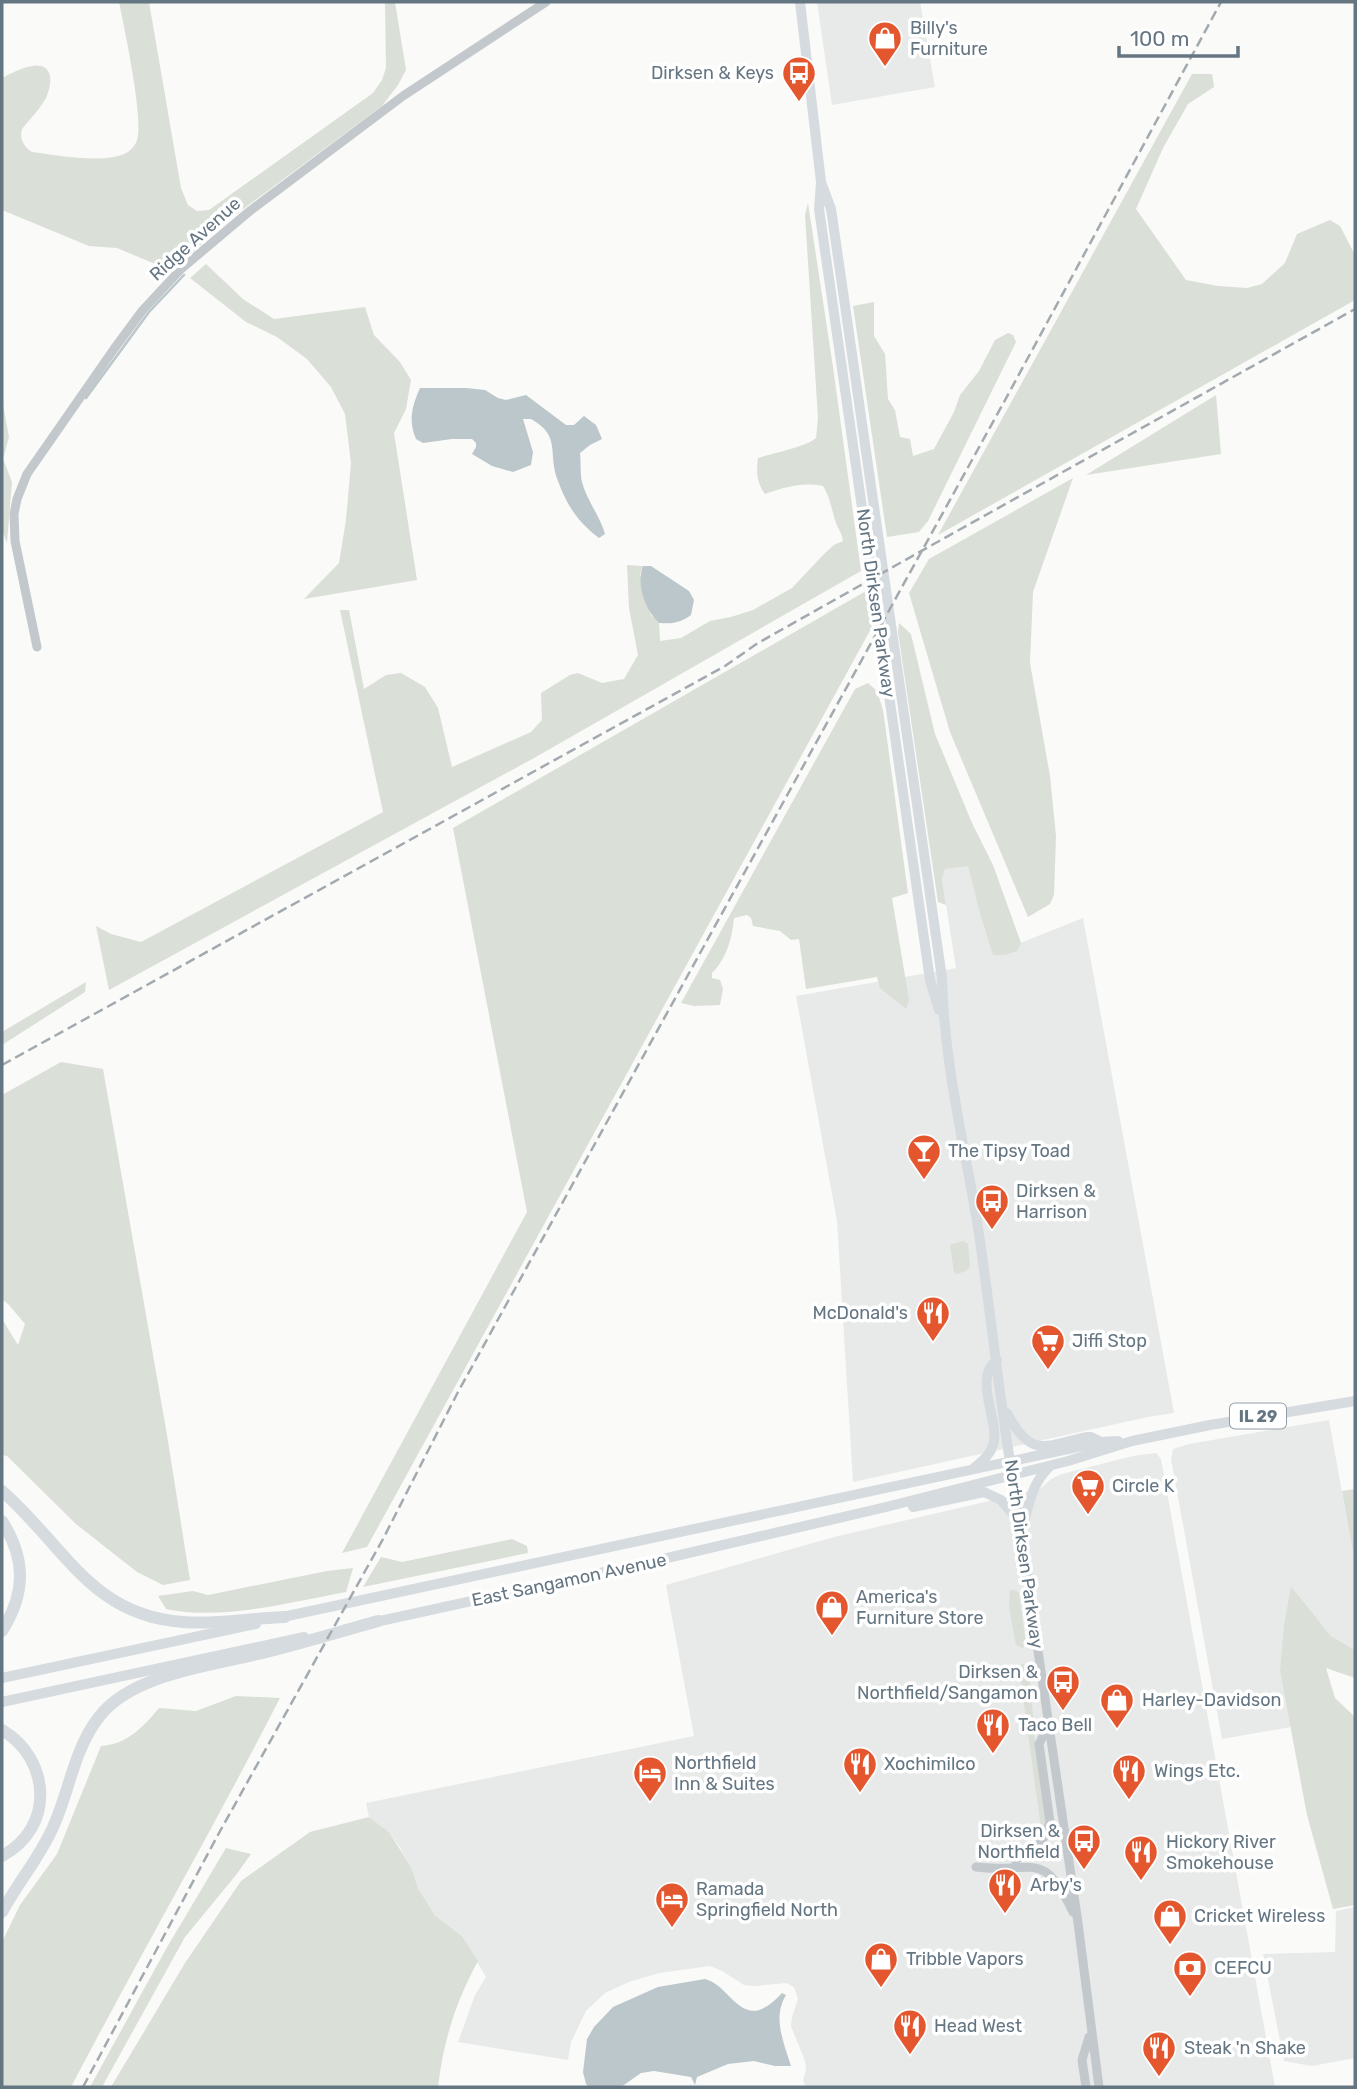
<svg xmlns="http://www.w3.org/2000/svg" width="1357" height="2089" font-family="Rubik,sans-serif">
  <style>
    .built { fill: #e8e9e9 }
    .green { fill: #dadfd7 }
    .water { fill: #bbc7cb }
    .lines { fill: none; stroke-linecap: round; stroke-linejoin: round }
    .stream { stroke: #bbc7cb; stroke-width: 2.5 }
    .minor { stroke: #c3c8cc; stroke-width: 9 }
    .major { stroke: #d6dbdf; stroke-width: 10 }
    .highway { stroke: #d6dbdf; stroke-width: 12 }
    .rail { stroke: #a2aab0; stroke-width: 2.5; stroke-dasharray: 10 5; stroke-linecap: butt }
    .labels { text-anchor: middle; stroke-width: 7; stroke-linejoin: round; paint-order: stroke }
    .shield { fill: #fff; stroke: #939fa8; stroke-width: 2 }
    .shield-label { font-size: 16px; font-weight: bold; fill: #657683 }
    .poi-label { font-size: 18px; fill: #657683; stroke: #fff; text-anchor: start }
    .street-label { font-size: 18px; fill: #657683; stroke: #fff }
  </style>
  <rect width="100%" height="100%" fill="#fafaf8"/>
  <path class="built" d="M 817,2 L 920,2 L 935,87 L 832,105 Z
    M 968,865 L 979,910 L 995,953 L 1083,918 L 1174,1413 L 1148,1417 L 853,1482 L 837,1221 L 796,996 L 956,968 L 942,880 L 945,869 Z
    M 1329,1420 L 1355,1564 L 1355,1650 L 1331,1636 L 1292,1587 L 1280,1671 L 1291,1727 L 1222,1739 L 1171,1459 L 1173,1449 L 1189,1444 Z
    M 1156,1453 L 1161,1459 L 1275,2087 L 806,2087 L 803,2081 L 806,2070 L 805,2061 L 791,2026 L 792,2017 L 798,1999 L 794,1987 L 786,1983 L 755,1986 L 744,1985 L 722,1971 L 710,1966 L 659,1973 L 629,1982 L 605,1993 L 586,2011 L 571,2042 L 568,2060 L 458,2042 L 475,1995 L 486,1977 L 462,1936 L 435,1917 L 418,1888 L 411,1867 L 399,1846 L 389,1832 L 369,1817 L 366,1803 L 694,1736 L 666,1585 L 834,1537 L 1040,1489 L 1051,1479 L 1062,1474 L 1133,1456 Z
    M 1355,1907 L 1355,2058 L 1312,2066 L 1284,2061 L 1263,1954 L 1335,1952 L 1336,1911 Z"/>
  <path class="green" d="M 119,2 L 149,2 L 181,188 L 188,205 L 197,211 L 209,210 L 373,93 L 382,80 L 386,68 L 385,2 L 395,2 L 406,70 L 398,85 L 382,106 L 227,221 L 172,271 L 117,248 L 89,246 L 2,210 L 2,78 C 13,73 45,54 50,76 C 51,82 49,92 46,98 C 40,109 30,119 22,129 C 19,139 24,147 32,152 C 56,155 107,165 128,152 C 132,149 136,144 137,140 C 144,119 124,27 119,2 Z
    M 1192,74 L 1212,74 L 1214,87 L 1188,104 L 1163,148 L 1136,209 L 1186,280 L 1218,286 L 1247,288 L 1262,284 L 1285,263 L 1297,234 L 1330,220 L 1340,226 L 1355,255 L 1355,300 L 938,535 Z
    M 808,203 L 833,367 L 861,571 L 534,758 L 109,990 L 96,926 L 111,934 L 141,942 L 383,812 L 340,610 L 349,610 L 364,689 L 386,675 L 401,673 L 425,687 L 438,708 L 452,767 L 531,732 L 542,720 L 541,693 L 570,675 L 578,673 L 602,683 L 624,679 L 638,655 L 629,608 L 627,565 L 643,566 L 640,574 L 651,615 L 659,623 L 660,641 L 681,638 L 710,621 L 731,617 L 753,610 L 792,588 L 825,553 L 834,545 L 843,541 C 842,532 837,528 835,520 C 831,507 830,497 823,486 C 802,482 786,487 765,494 C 757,483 756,472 758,458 C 773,453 806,447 816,438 L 818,418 L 805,215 Z
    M 206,264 L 243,299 L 274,319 L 365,307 L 374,335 L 400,362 L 411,380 L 406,409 L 394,433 L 417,580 L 304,599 L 339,563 L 346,520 L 351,463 L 345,414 L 331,387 L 307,359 L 277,337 L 246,322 L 190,278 Z
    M 874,302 L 874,336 L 885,354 L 888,399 L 895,410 L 900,437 L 910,439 L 913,456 L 934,449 L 954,412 L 960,395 L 979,371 L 995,340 L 1008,333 L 1013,335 L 1016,342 L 928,521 L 919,532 L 887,537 L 853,306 Z
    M 1216,395 L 1221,454 L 1086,475 Z
    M 2,399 L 9,437 L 3,459 L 12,482 L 7,543 L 2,530 Z
    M 1073,478 L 1033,592 L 1030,663 L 1050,776 L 1056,836 L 1054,895 L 1050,904 L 1028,917 L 950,732 L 909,593 L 929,559 Z
    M 866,591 L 872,627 L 367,1547 L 342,1553 L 527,1212 L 453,828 Z
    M 899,623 L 911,634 L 935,734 L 972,823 L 993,865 L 1021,943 L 1017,951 L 1005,955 L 993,955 L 979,910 L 968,866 L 945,869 L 942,880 L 946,905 L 938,902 L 898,632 Z
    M 868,683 L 877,691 L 883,710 L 908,893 L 892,898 L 909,1000 L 906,1009 L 880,988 L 877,977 L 806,989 L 799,939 L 791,940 L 780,931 L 753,926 L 751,918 L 747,915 L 734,918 C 732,938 727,958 712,973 L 712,978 L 720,980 L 723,989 L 720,1005 L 694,1006 L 681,1003 L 855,689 Z
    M 86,982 L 85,992 L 2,1045 L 2,1032 Z
    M 61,1062 L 103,1069 L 167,1435 L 190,1580 L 163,1585 L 137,1572 L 76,1524 L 7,1456 L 2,1455 L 2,1319 L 18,1345 L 25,1324 L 9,1305 L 2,1299 L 2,1095 Z
    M 963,1241 L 968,1244 L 970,1266 L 966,1271 L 957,1274 L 954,1272 L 950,1245 Z
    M 1355,1489 L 1355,1564 L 1342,1491 Z
    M 512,1539 L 527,1546 L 528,1553 L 363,1587 L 381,1557 L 402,1562 Z
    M 353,1568 L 346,1592 C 291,1602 221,1621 166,1609 L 158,1596 L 193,1591 L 208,1595 L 327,1571 Z
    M 1291,1586 L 1331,1636 L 1355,1650 L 1355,1678 L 1326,1668 L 1335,1698 L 1355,1717 L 1355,1905 L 1333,1909 L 1307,1815 L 1280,1671 L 1284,1626 Z
    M 1010,1590 L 1015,1590 L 1019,1593 L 1026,1644 L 1023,1648 L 1016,1645 L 1009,1607 Z
    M 1022,1664 L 1029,1666 L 1035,1743 L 1046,1817 L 1045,1827 L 1042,1835 L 1019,1668 Z
    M 236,1696 L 280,1698 C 213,1829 139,1957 71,2087 L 2,2087 L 2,1942 L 20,1905 L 57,1854 L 101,1746 C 128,1744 143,1727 159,1708 L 196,1711 Z
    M 369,1817 L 389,1832 L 411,1867 L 418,1888 L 435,1916 L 462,1936 L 478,1961 C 456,2001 443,2042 438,2087 L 111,2087 L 185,1963 L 241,1881 L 310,1832 Z
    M 226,1848 L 251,1854 L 236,1875 L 185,1937 L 102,2087 L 90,2087 L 166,1949 Z"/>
  <path class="water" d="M 420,388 L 466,388 L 485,390 L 498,398 L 506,400 L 526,395 L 566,425 L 574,425 L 584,416 L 596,425 L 602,439 L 590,445 L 580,453 C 581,462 580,473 582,482 C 587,501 600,516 605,534 L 599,538 C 578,522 567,506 558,481 C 547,453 562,436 531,419 L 523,419 L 533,452 L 531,465 L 513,472 L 492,466 L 472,454 L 476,447 L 476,443 L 472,439 L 452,439 L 423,443 L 416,439 C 408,421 412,406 420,388 Z
    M 643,566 L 651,566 L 689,591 L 694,600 L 691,615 C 680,623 672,624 659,623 C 645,610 636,584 643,566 Z
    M 705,1979 C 733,1986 742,2037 782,1993 L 786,1995 C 772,2018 784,2043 791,2066 L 775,2066 L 754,2061 L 728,2064 L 697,2077 L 695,2085 L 691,2077 L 654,2071 L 641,2073 L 621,2087 L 589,2087 L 586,2084 L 583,2072 L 587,2039 L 594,2027 L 613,2007 L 658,1987 Z"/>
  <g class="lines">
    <path class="stream" d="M 86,398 L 149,312 L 184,275"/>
    <path class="minor" d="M 37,647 L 15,541 L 14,514 L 17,499 L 27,474 L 114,349 L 142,311 L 181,269 L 251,210 L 403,96 L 546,2
      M 1012,1474 L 1078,1923 L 1099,2087
      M 1015,1860 C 1034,1849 1044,1845 1050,1822 L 1039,1744 L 1049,1725
      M 976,1867 C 1034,1874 1042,1847 1073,1912
      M 1086,2087 L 1082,2060 L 1089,2037"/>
    <path class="major" d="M 800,2 L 821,182 L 819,209 L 930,980 L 939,1010
      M 821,182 L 831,209 L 839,264 L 942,978 C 944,1062 963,1139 977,1221 C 990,1305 998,1390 1012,1474
      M 1007,1413 C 1030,1458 1044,1447 1086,1437 L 1091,1437 L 1101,1442
      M 974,1468 C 983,1461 992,1453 994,1441 C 998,1417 973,1378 997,1360
      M 913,1507 L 984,1492 L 1001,1500 L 1019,1521
      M 1021,1530 C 1030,1505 1030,1485 1050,1466
      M 278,1618 L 1101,1442 L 1118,1441
      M 371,1623 L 650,1562 L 886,1507 L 1068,1461 L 1132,1441 L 1210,1425 L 1355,1401
      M 2,1678 L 256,1624
      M 2,1702 L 304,1637"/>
    <path class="highway" d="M 2,1491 C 64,1545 91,1616 183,1622 C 215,1625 253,1618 285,1617
      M 2,1521 C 26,1559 26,1593 2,1631
      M 2,1730 C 51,1759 55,1828 2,1856
      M 2,1912 C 18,1882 41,1856 54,1825 C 70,1789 74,1749 99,1717 C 133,1672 218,1665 270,1651 C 306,1642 342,1631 378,1621"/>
    <path class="rail" d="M 2,1065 L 725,666 L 758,643 L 932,545 L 1355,309
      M 83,2087 L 219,1833 L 383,1539 L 458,1392 L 1004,402 L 1221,2"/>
  </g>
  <defs>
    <g id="shop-pin" transform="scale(1.75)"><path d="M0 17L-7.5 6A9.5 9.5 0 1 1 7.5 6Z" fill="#e4572e" stroke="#fff"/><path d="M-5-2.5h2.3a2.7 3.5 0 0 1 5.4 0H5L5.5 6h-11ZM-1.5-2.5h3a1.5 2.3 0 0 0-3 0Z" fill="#fff"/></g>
    <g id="bus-pin" transform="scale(1.75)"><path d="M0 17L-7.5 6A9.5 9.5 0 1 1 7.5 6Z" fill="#e4572e" stroke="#fff"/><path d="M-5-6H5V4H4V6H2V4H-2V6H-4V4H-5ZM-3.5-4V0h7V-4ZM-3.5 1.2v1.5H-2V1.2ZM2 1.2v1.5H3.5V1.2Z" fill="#fff"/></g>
    <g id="bar-pin" transform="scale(1.75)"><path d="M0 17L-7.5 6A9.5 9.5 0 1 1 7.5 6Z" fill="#e4572e" stroke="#fff"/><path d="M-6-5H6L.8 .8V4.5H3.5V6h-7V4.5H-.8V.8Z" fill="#fff"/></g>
    <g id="restaurant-pin" transform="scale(1.75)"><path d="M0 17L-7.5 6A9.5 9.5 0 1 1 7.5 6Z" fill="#e4572e" stroke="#fff"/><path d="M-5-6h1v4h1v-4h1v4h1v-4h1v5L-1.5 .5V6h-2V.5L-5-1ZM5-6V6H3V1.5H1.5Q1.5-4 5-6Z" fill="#fff"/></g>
    <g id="supermarket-pin" transform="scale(1.75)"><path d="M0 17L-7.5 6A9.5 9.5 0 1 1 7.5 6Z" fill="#e4572e" stroke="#fff"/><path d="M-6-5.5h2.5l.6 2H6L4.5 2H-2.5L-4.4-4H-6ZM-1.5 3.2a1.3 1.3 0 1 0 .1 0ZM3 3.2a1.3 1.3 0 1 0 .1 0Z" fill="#fff"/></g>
    <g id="hotel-pin" transform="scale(1.75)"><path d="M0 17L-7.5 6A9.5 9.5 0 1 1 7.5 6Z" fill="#e4572e" stroke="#fff"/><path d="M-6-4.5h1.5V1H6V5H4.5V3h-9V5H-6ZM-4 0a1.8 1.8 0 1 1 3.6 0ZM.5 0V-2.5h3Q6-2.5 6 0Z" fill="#fff"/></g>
    <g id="bank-pin" transform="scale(1.75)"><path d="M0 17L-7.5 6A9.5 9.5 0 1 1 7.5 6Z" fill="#e4572e" stroke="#fff"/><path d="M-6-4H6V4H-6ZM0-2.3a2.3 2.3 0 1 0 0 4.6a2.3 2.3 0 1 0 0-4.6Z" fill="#fff"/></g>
  </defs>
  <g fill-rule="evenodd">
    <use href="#shop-pin" x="885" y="38"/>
    <use href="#bus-pin" x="799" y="73"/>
    <use href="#bar-pin" x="924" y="1151"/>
    <use href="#bus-pin" x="992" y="1201"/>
    <use href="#restaurant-pin" x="933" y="1313"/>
    <use href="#supermarket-pin" x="1048" y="1341"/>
    <use href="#supermarket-pin" x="1088" y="1486"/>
    <use href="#shop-pin" x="832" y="1607"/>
    <use href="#bus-pin" x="1063" y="1682"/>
    <use href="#shop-pin" x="1117" y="1700"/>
    <use href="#restaurant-pin" x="993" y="1725"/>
    <use href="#restaurant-pin" x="860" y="1764"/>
    <use href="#restaurant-pin" x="1129" y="1771"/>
    <use href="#hotel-pin" x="650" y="1773"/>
    <use href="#bus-pin" x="1084" y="1841"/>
    <use href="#restaurant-pin" x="1141" y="1852"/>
    <use href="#restaurant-pin" x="1005" y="1885"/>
    <use href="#hotel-pin" x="672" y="1899"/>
    <use href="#shop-pin" x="1170" y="1916"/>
    <use href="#shop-pin" x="881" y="1959"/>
    <use href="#bank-pin" x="1190" y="1968"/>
    <use href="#restaurant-pin" x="910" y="2026"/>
    <use href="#restaurant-pin" x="1159" y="2048"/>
  </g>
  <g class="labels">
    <rect class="shield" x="1230" y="1403.5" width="56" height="25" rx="5"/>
    <g class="shield-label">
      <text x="1258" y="1422">IL 29</text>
    </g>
    <g class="poi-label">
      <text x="910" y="34">Billy's<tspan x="910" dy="21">Furniture</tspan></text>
      <text x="774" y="79" text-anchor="end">Dirksen &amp; Keys</text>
      <text x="948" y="1157">The Tipsy Toad</text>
      <text x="1016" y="1197">Dirksen &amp;<tspan x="1016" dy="21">Harrison</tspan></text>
      <text x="908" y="1319" text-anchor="end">McDonald's</text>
      <text x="1072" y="1347">Jiffi Stop</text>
      <text x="1112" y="1492">Circle K</text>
      <text x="856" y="1603">America's<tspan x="856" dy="21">Furniture Store</tspan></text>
      <text x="1038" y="1678" text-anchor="end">Dirksen &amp;<tspan x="1038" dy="21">Northfield/Sangamon</tspan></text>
      <text x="1142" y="1706">Harley-Davidson</text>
      <text x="1018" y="1731">Taco Bell</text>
      <text x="674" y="1769">Northfield<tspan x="674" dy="21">Inn &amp; Suites</tspan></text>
      <text x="884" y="1770">Xochimilco</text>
      <text x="1154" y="1777">Wings Etc.</text>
      <text x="1060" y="1837" text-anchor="end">Dirksen &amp;<tspan x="1060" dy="21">Northfield</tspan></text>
      <text x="1166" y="1848">Hickory River<tspan x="1166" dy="21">Smokehouse</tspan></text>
      <text x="1030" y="1891">Arby's</text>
      <text x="696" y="1895">Ramada<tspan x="696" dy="21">Springfield North</tspan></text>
      <text x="1194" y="1922">Cricket Wireless</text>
      <text x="906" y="1965">Tribble Vapors</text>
      <text x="1214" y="1974">CEFCU</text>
      <text x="934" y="2032">Head West</text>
      <text x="1184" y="2054">Steak 'n Shake</text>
    </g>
    <g class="street-label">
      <text transform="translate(195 239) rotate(-42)" y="6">Ridge Avenue</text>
      <text transform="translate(876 603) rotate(82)" y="6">North Dirksen Parkway</text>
      <text transform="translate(1024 1554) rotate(82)" y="6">North Dirksen Parkway</text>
      <text transform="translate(569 1580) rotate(-12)" y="6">East Sangamon Avenue</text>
    </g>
  </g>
  <rect width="1357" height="2089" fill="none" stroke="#657683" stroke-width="7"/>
  <path d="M1119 46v10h119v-10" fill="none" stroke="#657683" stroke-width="3.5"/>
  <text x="1130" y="46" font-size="21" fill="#657683" stroke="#ffffff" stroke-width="5" paint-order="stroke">100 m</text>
</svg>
